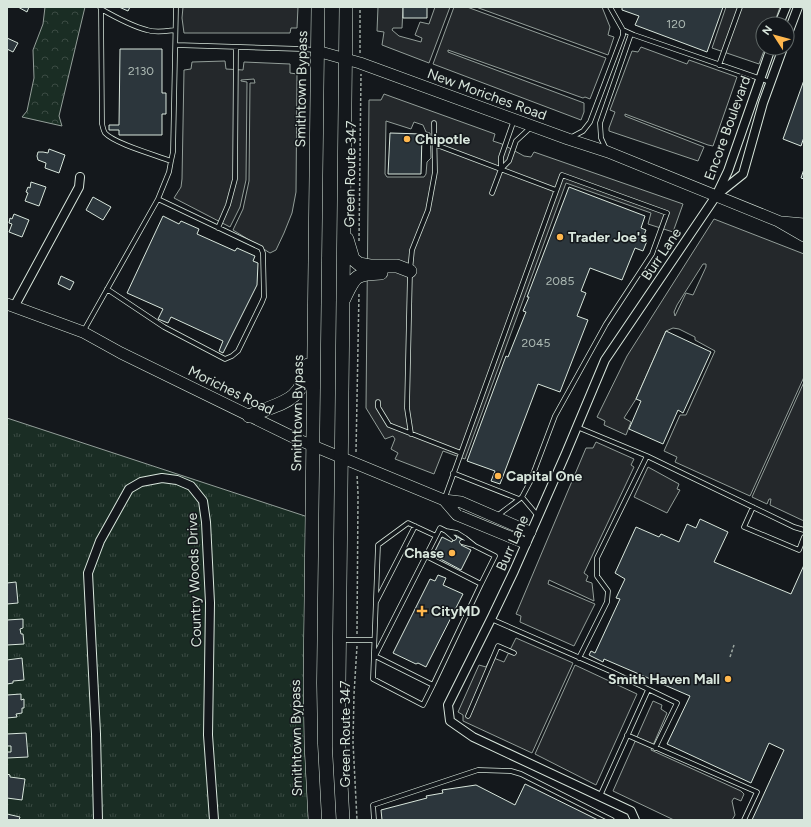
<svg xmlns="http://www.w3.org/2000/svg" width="811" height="827" font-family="Figtree,sans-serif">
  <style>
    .grass { fill: url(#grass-tufts); stroke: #939e99 }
    .forest { fill: url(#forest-crowns); stroke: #939e99 }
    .parking { fill: #24282b; stroke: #939e99; fill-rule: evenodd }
    .building { fill: #2c363c; stroke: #d8e6dc }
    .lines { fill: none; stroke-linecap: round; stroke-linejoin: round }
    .service-casing { stroke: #d8e6dc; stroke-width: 5.5 }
    .minor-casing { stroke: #d8e6dc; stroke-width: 10 }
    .secondary-casing { stroke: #d8e6dc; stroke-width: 12 }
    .trunk-casing { stroke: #d8e6dc; stroke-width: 14 }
    .path { stroke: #9da8a2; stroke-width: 1.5; stroke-dasharray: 3 2; stroke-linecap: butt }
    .service { stroke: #14181c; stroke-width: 4 }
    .minor { stroke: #14181c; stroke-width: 8 }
    .secondary { stroke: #14181c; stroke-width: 11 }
    .trunk { stroke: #14181c; stroke-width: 13 }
    .poi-dot { fill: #ffb74d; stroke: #14181c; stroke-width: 1.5 }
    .labels { text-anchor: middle; stroke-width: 3; stroke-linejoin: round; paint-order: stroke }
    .number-label { font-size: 12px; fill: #adbab4 }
    .street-label { font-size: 14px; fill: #d8e6dc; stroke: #14181c }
    .poi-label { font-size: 14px; font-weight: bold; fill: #d8e6dc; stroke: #14181c; text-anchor: start }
  </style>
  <defs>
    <pattern id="grass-tufts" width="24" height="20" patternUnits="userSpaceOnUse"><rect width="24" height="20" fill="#1a2d24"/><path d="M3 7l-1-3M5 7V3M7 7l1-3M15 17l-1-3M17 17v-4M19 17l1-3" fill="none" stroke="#3b4b43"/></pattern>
    <pattern id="forest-crowns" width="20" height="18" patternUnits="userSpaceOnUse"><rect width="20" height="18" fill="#1a2d24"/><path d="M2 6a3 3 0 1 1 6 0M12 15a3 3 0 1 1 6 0" fill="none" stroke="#3b4b43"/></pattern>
  </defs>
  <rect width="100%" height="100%" fill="#14181c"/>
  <path class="grass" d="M 7,418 L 308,517 L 316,820 L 7,820 Z"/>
  <path class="forest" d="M 45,7 L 85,7 L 59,116 L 62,126 L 22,117 L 27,111 L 34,78 L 33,50 L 43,24 Z"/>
  <path class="parking" d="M 183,7 L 298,7 L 297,28 L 291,28 L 290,33 L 184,33 L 182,18 Z
    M 378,7 L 403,7 L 402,28 L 393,28 L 392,30 L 399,36 L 421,42 L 422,38 L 415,35 L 420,22 L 429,24 L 435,7 L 450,7 L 429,63 L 382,45 L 384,32 L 377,31 Z
    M 454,7 L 467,7 L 606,58 L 590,99 L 585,97 L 583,98 L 448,50 L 448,52 L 584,103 L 584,112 L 581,120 L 433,64 Z
    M 476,7 L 602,7 L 610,27 L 608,35 L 614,37 L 608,55 Z
    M 726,7 L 780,7 L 774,24 L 763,24 L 763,48 L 765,48 L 759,64 L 712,48 Z
    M 641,47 L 687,64 L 689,60 L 737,77 L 713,146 L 708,145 L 625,114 L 625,116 L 704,147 L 698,161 L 609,131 L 609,128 L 615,112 L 610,110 L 632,51 L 638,52 Z
    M 225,61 L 226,69 L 243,70 L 244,62 L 290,64 L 290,73 L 297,74 L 296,192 L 292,213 L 284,233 L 276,250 L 270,253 L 233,230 L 243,209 L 249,181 L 250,83 L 255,83 L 254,79 L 241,80 L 241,81 L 247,82 L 246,180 L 240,207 L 230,227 L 174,198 L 181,187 L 182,179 L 184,70 L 191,69 L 192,62 Z
    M 384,94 L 495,134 L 493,141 L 502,144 L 524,156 L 531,157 L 534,152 L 683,204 L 673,232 L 648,224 L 651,213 L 566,183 L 465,459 L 443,451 L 434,474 L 395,459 L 398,453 L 391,449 L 395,439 L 393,436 L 385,439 L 366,408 L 369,100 L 381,100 ZM 386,121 L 411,129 L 414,122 L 423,125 L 426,132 L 430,133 L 431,158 L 427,162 L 426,174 L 424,177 L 387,177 L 385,174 Z
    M 714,219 L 804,254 L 804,377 L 750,496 L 675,462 L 677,457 L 664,451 L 680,415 L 686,415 L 715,351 L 695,340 L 695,337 L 679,329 L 673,328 L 666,331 L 636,399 L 624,418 L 631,422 L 626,435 L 604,425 L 605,421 L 597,417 L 627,356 ZM 703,264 L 706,264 L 706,267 L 693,295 L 686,293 L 675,316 L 674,312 L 677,305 Z
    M 804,382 L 804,521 L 770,505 L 771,499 L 769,499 L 767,504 L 752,497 Z
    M 596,442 L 634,459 L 631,465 L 634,467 L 584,573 L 588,576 L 586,581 L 592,583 L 594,601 L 549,580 L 548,584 L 595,604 L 574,646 L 520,622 L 521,616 L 516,614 L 586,448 L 593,448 Z
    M 648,467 L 679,484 L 677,489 L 680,490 L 667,513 L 634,497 Z
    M 516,638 L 573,663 L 532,753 L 463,721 L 463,715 L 458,712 L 479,665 L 486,667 L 491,657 L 504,662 Z
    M 575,665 L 637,694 L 596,785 L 535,754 Z
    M 653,701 L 662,705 L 661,709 L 667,713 L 651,750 L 741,791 L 744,794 L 741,801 L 734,798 L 732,801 L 735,815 L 732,820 L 674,820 L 613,791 Z"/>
  <path class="building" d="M 18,7 L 29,7 L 27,12 Z
    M 119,7 L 130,7 L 128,11 Z
    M 403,7 L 427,7 L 427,18 L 403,18 Z
    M 622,7 L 723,7 L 707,52 L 635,25 L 639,16 L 622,10 Z
    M 7,38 L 18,43 L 13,52 L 7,49 Z
    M 120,49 L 162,49 L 162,93 L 166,93 L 166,114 L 162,114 L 162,135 L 119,135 L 119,130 L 109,130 L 109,125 L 119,125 Z
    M 804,80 L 804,137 L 801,146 L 783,139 Z
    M 390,133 L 422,134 L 421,174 L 388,174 Z
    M 49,149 L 65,155 L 59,173 L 45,168 L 46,163 L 38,160 L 37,156 L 38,152 L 43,152 L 48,153 Z
    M 804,169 L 804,179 L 801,178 Z
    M 31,182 L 46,187 L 39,206 L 25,201 L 28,193 L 26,192 L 28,187 L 30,188 Z
    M 569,187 L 645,216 L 641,228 L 646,230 L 642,240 L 647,241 L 643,251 L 635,248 L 622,280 L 590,268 L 581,291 L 586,293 L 577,316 L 588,320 L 560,392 L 538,384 L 500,484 L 491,481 L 495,471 L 467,461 L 506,356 L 508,357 L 526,312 L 523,311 L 529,297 L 527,297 Z
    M 93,197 L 111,207 L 103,220 L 86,210 Z
    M 14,214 L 29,220 L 22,237 L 9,232 L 12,224 L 9,223 L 10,218 L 12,219 Z
    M 163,216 L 179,224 L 181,221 L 199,229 L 197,234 L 235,251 L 237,248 L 255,256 L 253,261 L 258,263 L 257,285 L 223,353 L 219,351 L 223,341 L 171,317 L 168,323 L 158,319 L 163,309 L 127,293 Z
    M 61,276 L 74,282 L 70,290 L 58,284 Z
    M 666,331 L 711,352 L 683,413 L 678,410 L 663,444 L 629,429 L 641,401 L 636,399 Z
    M 700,519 L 728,532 L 714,562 L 791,594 L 804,565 L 804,820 L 752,820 L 784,750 L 769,743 L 751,783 L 667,744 L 690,696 L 604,659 L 603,662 L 589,655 L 591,651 L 595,653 L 620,599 L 616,598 L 625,579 L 615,573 L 636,527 L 659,537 L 661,534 L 679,542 L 687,524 L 696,528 Z
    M 455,536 L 464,540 L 461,545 L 471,550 L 461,570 L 433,555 L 442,537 L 452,542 Z
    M 438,575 L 446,578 L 443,585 L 463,594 L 426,667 L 418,663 L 416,664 L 393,653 L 430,579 L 435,581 Z
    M 16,582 L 18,603 L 7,604 L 7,583 Z
    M 23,619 L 23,628 L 20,629 L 21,634 L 23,634 L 24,644 L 7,645 L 7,620 Z
    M 22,658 L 24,680 L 13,681 L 13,683 L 7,684 L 7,660 Z
    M 21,694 L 21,700 L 24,699 L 24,708 L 22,708 L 22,713 L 16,714 L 17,717 L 7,718 L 7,695 Z
    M 26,733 L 28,757 L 7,758 L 7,752 L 11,752 L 11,746 L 7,746 L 7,734 Z
    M 7,774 L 10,775 L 10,777 L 25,779 L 22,800 L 7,798 Z
    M 525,784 L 598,820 L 382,820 L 381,810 L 427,798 L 426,796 L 443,793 L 442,790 L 476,785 L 515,805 Z
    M 7,814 L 20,817 L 19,820 L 7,820 Z"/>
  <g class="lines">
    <g class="service-casing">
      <path id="service" d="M 100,7 L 101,9 C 115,17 131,26 147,30 C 156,33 166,31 175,30
        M 610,7 L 623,30 L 634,35 L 770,82
        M 101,9 L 102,124 C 103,127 103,130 105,133 C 115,144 156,155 171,161 L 169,172 L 158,199
        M 176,45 L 302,49 L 315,50
        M 719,65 L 740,7
        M 570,138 L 583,131 L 590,122 L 623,35 L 623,30
        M 434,144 L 556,190
        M 606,149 L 601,138 L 600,123 L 631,34
        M 171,161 L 173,152 L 176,7
        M 501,169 L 501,157 L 514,120
        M 492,193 L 501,169 L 509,161 L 516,141 L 530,128
        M 218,228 L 228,205 L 235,179 L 236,47
        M 83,332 L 158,199 L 261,248 L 263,253 L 264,297 L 262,302 L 238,351 L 232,356 L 225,359 L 164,327 L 107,289
        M 378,402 L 378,407 L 389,425 L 461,453
        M 577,427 L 647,456 L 794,527 L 804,530
        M 411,434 L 407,408 L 410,271 L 412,250 L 428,210 L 435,172 L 434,123
        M 453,473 L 519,499
        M 522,497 L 538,516
        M 444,500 L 562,175 L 667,213 L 652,254 L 606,324 L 555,416 L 530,482 L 522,497 L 497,516
        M 753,507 L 744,527 L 799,550 L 804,537
        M 446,531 L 454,538
        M 436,536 L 440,528 L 446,531 L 457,533 L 465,538 L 475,546 L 495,556 L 481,584
        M 462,542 L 473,545
        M 426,556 L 481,584 L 433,685 L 375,656 L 436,536 L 408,523 L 378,545 L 373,679 L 423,705 L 433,685
        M 376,602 L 415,526
        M 491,619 L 610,671 L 677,703 L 655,748
        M 342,640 L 374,640
        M 579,658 L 607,602 L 608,591 L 597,576 L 597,558 L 647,456
        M 468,716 L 498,646 L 514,653
        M 627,735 L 757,792 L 744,820
        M 600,796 L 648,690
        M 374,820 L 373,805 L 478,770 L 511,771 L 521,774 L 612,820"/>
    </g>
    <g class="minor-casing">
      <path id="minor" d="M 779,24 L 786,7
        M 787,36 L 798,7
        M 718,194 L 743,174 L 763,103 L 783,48
        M 14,307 L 79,187 L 80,177
        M 98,820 L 96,734 L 88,573 L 100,541 L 129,489 L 141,482 L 162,478 L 177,480 L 191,486 L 203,501 L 206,522 L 210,603 L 208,735 L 214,820
        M 635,820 L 631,811 L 473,737 L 450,721 L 448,705 L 492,617 L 514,571 L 566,453 L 605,360 L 716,196 L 728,171 L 771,48"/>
    </g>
    <g class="secondary-casing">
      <path id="secondary" d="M 317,51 L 360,63 L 568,139 L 608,152 L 778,221 L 804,236
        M 782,222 L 804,224
        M 7,304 L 83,332 L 121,353 L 299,440 L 444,500 L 461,502 L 530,532
        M 444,500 L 457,515 L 525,543"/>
    </g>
    <g class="trunk-casing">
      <path id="trunk" d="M 347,239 L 353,259 L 359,264 L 370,266 L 397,266 L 410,271
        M 344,299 C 355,276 354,274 381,273
        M 249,416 C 281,402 301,404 308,365
        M 315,820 L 311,744 L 310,683 L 318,7
        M 343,820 L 339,747 L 339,685 L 346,7"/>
    </g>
    <path class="path" d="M 360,53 L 360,7
      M 359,241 L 361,74
      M 356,452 L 359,292
      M 357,634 L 358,494 L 357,474
      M 357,646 L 354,694 L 353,742 L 357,820
      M 730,657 L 734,645"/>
    <use href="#service" class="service"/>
    <use href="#minor" class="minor"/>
    <use href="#secondary" class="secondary"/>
    <use href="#trunk" class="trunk"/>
  </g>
  <g class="poi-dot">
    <circle cx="407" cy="139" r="4"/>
    <circle cx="560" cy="237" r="4"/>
    <circle cx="498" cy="476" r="4"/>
    <circle cx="452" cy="553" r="4"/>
    <path d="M420 605h4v4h4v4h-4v4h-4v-4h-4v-4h4z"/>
    <circle cx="728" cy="679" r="4"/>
  </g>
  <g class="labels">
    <g class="number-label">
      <text x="676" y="28">120</text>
      <text x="141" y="75">2130</text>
      <text x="560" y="285">2085</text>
      <text x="536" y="347">2045</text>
    </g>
    <g class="street-label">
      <text transform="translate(301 89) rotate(-89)" y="5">Smithtown Bypass</text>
      <text transform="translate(487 94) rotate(20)" y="5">New Moriches Road</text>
      <text transform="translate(727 128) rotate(-70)" y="5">Encore Boulevard</text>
      <text transform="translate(350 174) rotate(-89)" y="5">Green Route 347</text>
      <text transform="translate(661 254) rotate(-56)" y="5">Burr Lane</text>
      <text transform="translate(231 390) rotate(26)" y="5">Moriches Road</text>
      <text transform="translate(297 413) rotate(-89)" y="5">Smithtown Bypass</text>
      <text transform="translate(512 543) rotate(-66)" y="5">Burr Lane</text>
      <text transform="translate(194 580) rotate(-92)" y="5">Country Woods Drive</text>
      <text transform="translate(345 734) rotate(-90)" y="5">Green Route 347</text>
      <text transform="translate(296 738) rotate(-91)" y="5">Smithtown Bypass</text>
    </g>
    <g class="poi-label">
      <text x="415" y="144">Chipotle</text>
      <text x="568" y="242">Trader Joe's</text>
      <text x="506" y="481">Capital One</text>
      <text x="444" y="558" text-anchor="end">Chase</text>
      <text x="431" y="616">CityMD</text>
      <text x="720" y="684" text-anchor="end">Smith Haven Mall</text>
    </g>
  </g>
  <rect width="811" height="827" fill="none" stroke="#d8e6dc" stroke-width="16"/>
  <g transform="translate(775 36) rotate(306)"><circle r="19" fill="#14181c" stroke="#626a69"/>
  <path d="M0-3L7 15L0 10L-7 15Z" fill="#ffb74d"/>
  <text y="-6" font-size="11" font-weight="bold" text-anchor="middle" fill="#d8e6dc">N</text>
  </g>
</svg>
